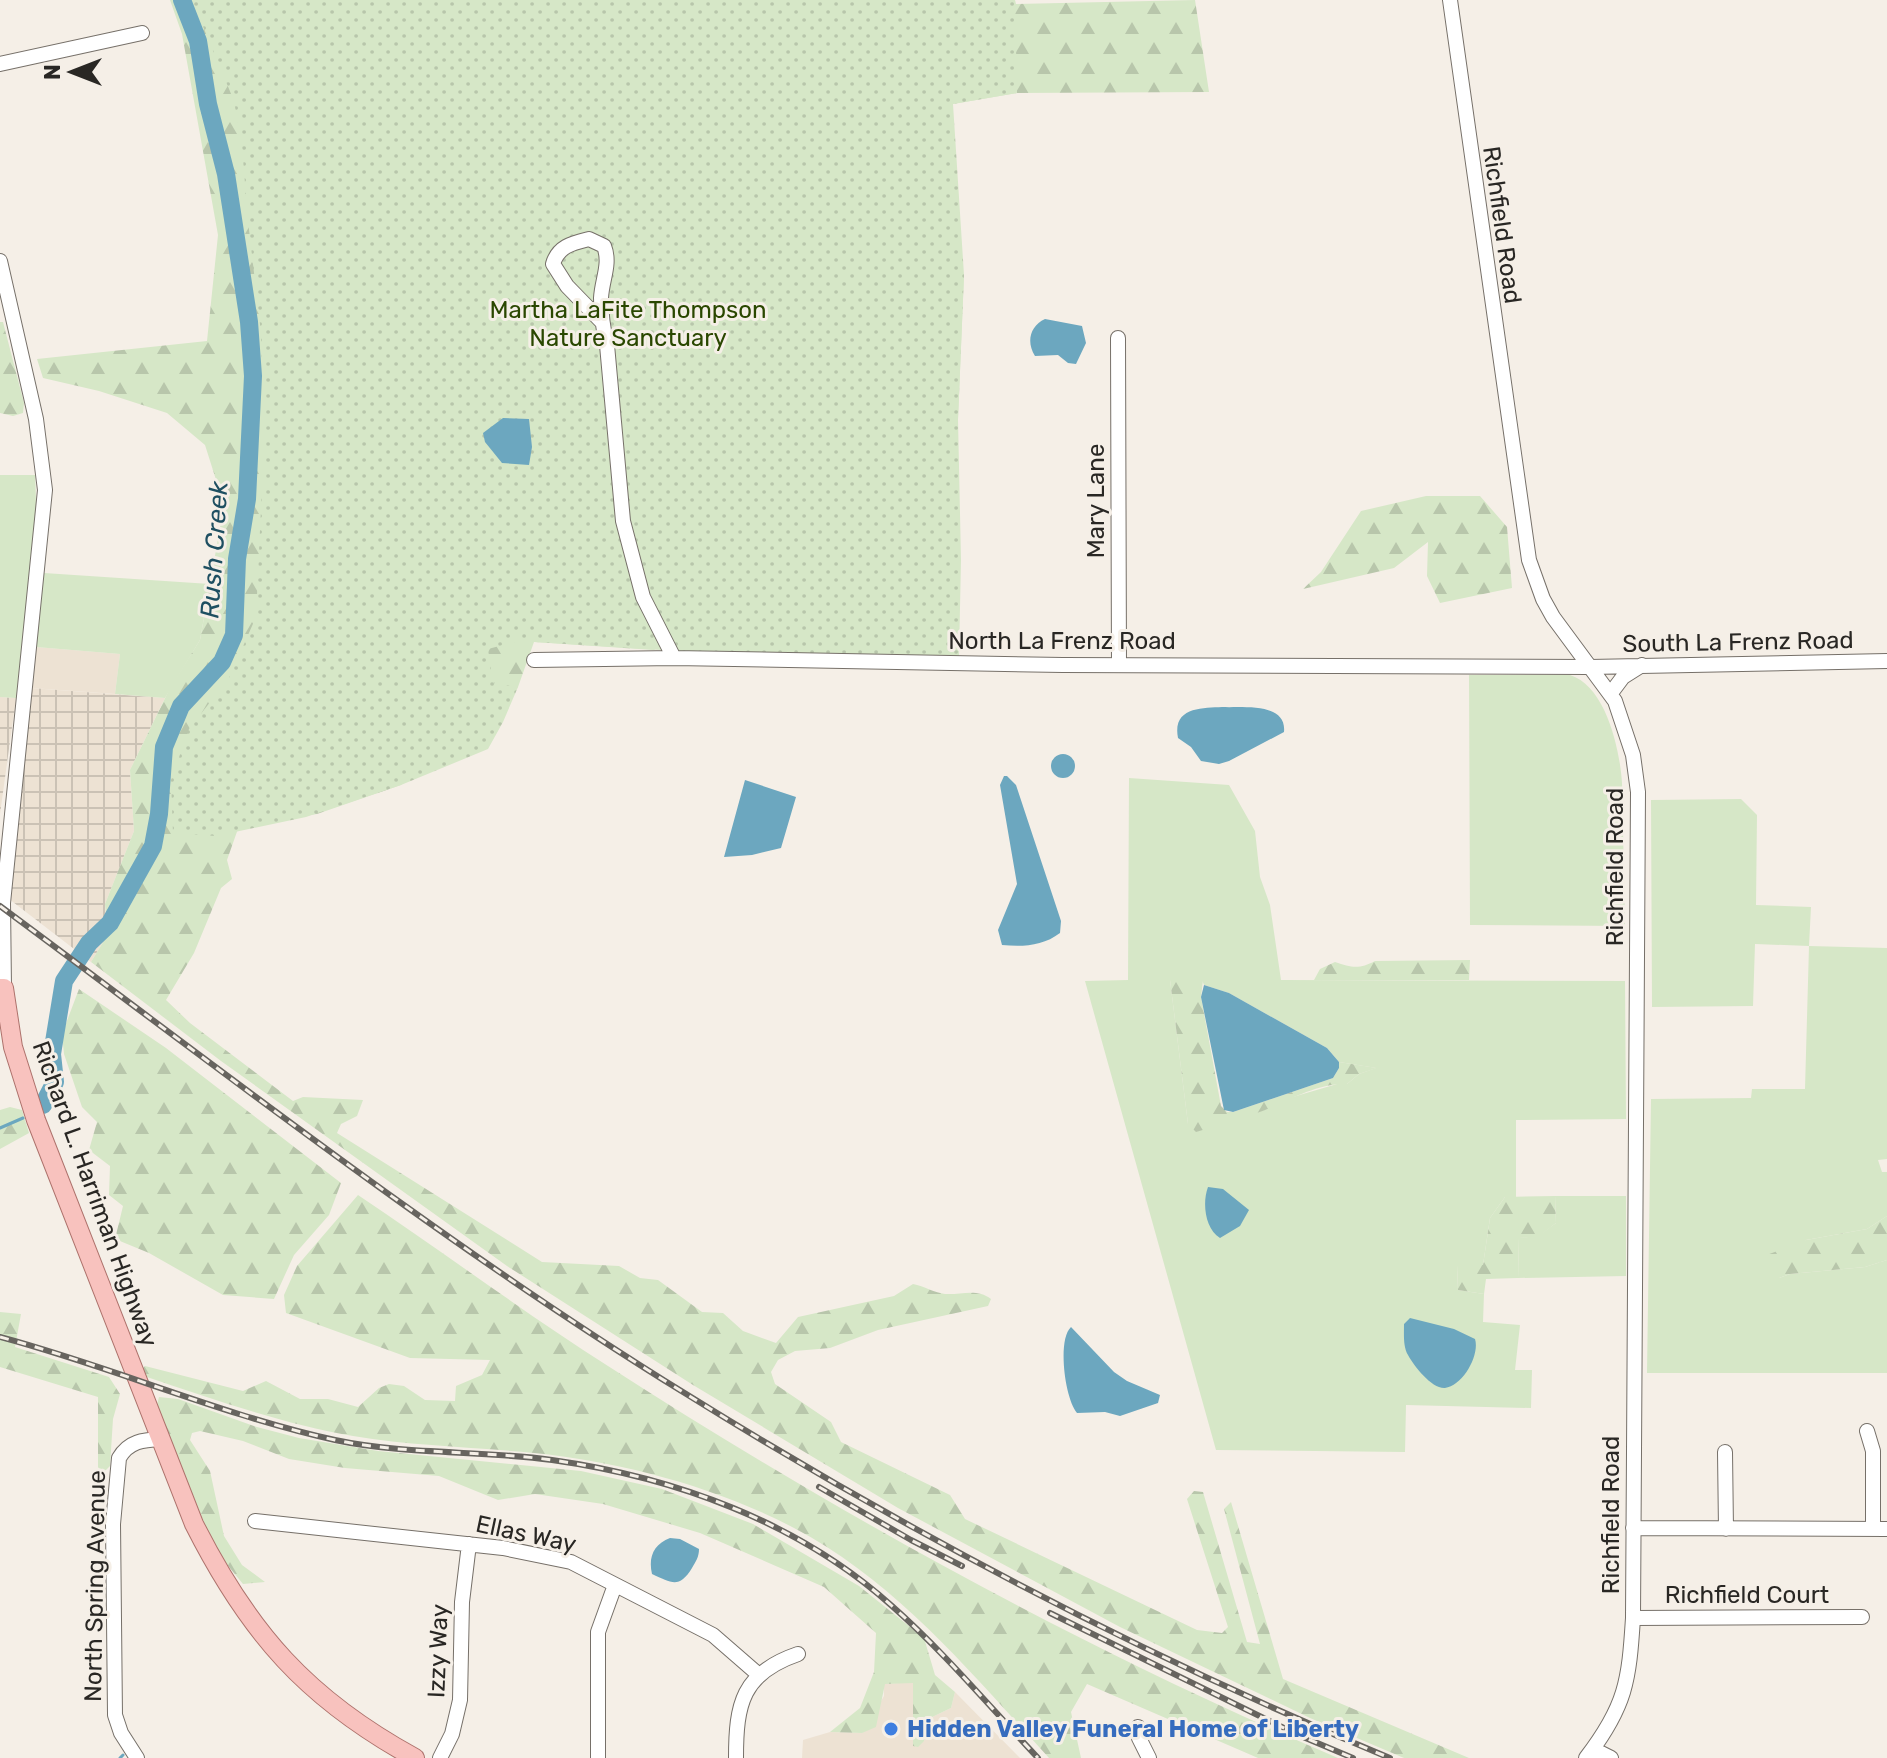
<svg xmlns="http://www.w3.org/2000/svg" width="1887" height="1758" font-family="Rubik,sans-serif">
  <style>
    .built { fill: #ede2d3 }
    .industrial { fill: url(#industrial-grid) }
    .green { fill: #d6e7c7; fill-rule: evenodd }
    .forest { fill: url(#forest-firs) }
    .park { fill: url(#park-dots) }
    .water { fill: #6ca7bf }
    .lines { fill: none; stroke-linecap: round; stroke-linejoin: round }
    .stream { stroke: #6ca7bf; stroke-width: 3 }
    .river { stroke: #6ca7bf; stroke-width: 18 }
    .minor-casing { stroke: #767069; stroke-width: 16 }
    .major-casing { stroke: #ad726c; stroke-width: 20 }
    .minor { stroke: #fff; stroke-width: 14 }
    .major { stroke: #f8c2be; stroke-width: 18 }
    .rail-casing { stroke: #67645f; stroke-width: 6 }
    .rail { stroke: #f5efe7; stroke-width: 3; stroke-dasharray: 9; stroke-linecap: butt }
    .shop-dot { fill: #3f7fe0; stroke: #f5efe7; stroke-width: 3 }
    .labels { text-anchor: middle; stroke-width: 6; stroke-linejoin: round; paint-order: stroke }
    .street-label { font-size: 24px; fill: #292724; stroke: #f5efe7 }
    .park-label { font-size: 24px; fill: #2a4700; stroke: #f5efe7 }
    .shop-label { font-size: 24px; font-weight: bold; fill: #366cbe; stroke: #f5efe7; text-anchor: start }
    .water-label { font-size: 26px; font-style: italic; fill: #1e4f61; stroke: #f5efe7 }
  </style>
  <defs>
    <pattern id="industrial-grid" width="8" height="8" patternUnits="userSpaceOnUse" patternTransform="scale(2)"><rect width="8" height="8" fill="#ede2d3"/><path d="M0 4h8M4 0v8" fill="none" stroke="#cbc2b5"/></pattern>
    <pattern id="forest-firs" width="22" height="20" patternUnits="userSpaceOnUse" patternTransform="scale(2)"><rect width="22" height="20" fill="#d6e7c7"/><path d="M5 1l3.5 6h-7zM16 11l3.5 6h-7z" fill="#b8c6ab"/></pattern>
    <pattern id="park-dots" width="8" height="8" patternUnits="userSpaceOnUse" patternTransform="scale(2)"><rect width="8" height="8" fill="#d6e7c7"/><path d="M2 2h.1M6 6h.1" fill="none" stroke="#b8c6ab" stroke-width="1.8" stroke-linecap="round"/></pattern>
  </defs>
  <rect width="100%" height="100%" fill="#f5efe7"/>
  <path class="built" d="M 36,647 L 120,654 L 115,694 L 31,688 Z
    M 913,1682 L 924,1741 L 928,1719 L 951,1708 L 955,1692 L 1020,1758 L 802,1758 L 803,1740 L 830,1732 L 862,1733 L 884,1696 L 884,1684 Z"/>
  <path class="industrial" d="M 31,688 L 165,698 L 130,770 L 134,831 L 105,904 L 108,934 L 91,962 L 9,899 Z
    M 0,697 L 16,698 L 0,814 Z"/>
  <path class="green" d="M 0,475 L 35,475 C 40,549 24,625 16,698 L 0,697 Z
    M 44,573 L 210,584 L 200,640 L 165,698 L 115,694 L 120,654 L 36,647 Z
    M 1469,675 L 1570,675 C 1606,686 1620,750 1622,783 L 1625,926 L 1470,925 Z
    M 1129,778 L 1229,785 L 1255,831 L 1260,877 L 1270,905 L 1281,980 L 1625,981 L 1626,1119 L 1516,1120 L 1516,1197 L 1505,1197 L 1490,1218 L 1483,1265 L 1457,1266 L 1458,1290 L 1484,1294 L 1483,1322 L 1520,1325 L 1515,1370 L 1532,1370 L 1531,1408 L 1406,1405 L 1405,1452 L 1216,1450 L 1085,981 L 1128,980 ZM 1170,980 L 1202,980 L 1204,985 L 1229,993 L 1327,1048 L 1339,1062 L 1376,1068 L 1359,1074 L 1347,1084 L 1337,1084 L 1286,1099 L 1259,1112 L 1188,1124 Z
    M 1741,799 L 1757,815 L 1756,905 L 1811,907 L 1809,946 L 1887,948 L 1887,1159 L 1878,1160 L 1882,1172 L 1887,1172 L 1887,1216 L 1867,1229 L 1806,1240 L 1779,1278 L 1790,1274 L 1865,1267 L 1887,1260 L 1887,1373 L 1647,1373 L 1651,1099 L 1751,1098 L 1752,1089 L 1805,1089 L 1809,946 L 1755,944 L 1753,1006 L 1652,1007 L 1651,800 Z
    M 1555,1196 L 1626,1196 L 1626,1276 L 1518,1278 L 1519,1238 L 1538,1236 L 1556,1223 Z"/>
  <path class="forest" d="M 170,0 L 526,0 L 964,275 L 958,419 L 654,650 L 534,642 L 518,687 L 401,785 L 317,814 L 239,826 L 227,860 L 232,879 L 221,888 L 194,953 L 166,1000 L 190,1023 L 293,1101 L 303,1097 L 363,1100 L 357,1116 L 341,1124 L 337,1133 L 542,1262 L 619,1266 L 640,1278 L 658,1280 L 702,1312 L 723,1313 L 743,1331 L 776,1343 L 798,1317 L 894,1296 L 913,1284 C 924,1286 935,1293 945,1294 C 961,1295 977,1288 991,1299 L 988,1306 L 878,1330 L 830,1348 L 795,1351 L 778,1360 L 771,1372 L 775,1384 L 831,1422 L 841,1442 L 950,1495 L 965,1519 L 1197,1630 L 1222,1633 L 1228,1627 L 1187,1499 L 1194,1491 L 1203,1492 L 1247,1642 L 1260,1644 L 1224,1509 L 1231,1502 L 1283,1679 L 1469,1758 L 1404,1758 L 1310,1718 L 1120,1627 L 898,1508 L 693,1385 L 507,1266 L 221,1061 L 91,962 L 108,934 L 105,904 L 134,831 L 130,770 L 170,688 L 200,640 L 224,505 L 205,445 L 167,413 L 99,391 L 43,378 L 37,359 L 207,341 L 218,235 L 182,34 Z
    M 550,0 L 1015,0 L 1016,4 L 1195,0 L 1209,92 L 1017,93 L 953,104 Z
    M 0,322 L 3,322 L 24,403 L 23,413 L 13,416 L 0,413 Z
    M 1426,496 L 1480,496 L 1507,527 L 1512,588 L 1440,603 L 1427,576 L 1428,542 L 1394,568 L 1303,589 L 1321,572 L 1361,511 Z
    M 1470,960 L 1469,980 L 1314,980 L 1320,969 L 1335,962 C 1352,968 1360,969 1375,961 Z
    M 1170,980 L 1203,980 L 1201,997 L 1221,1106 L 1227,1112 L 1233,1112 L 1333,1078 L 1339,1068 L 1339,1062 L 1377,1068 L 1359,1074 L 1347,1084 C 1315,1083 1285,1103 1257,1113 C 1237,1120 1216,1126 1196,1132 L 1188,1124 Z
    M 79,989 L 166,1048 L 341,1183 L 329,1215 L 294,1255 L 274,1299 L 223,1295 L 149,1253 L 115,1239 L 123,1206 L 109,1195 L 110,1166 L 89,1150 L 97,1122 L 82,1107 L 64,1054 L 62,1034 Z
    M 10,1107 L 22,1110 L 29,1133 L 0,1149 L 0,1110 Z
    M 358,1195 C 442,1251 523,1312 608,1366 C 841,1516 1083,1649 1338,1758 L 1258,1758 L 1087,1684 L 1071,1712 L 1081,1758 L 1049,1758 C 972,1674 897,1582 794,1528 C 716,1487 622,1462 534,1453 C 474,1447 413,1446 353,1436 C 282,1424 213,1399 144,1376 L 142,1369 L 145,1366 L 243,1391 L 266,1381 L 300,1399 L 328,1399 L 358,1407 L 379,1388 L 389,1384 L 404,1386 L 425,1400 L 455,1401 L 456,1386 L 482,1375 L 490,1360 L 410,1358 L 286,1313 L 284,1295 L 297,1266 Z
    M 1555,1196 L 1556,1223 L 1538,1237 L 1519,1238 L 1518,1278 L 1486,1279 L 1484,1294 L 1458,1290 L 1457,1265 L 1483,1265 L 1490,1218 L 1505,1197 Z
    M 1887,1216 L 1887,1260 L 1865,1267 L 1790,1274 L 1779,1278 L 1765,1276 L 1762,1267 L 1764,1256 L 1806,1240 L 1867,1229 Z
    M 0,1312 L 21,1314 L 15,1347 L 109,1377 L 120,1394 L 113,1419 L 110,1466 L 102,1474 L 98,1467 L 98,1397 L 0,1367 Z
    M 159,1397 L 178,1399 L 257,1427 L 299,1438 L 378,1451 L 581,1471 L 662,1489 L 753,1524 L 859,1586 L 924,1638 L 935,1675 L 955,1692 L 951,1708 L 928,1719 L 924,1741 L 918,1747 L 913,1746 L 913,1683 L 885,1684 L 876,1727 L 862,1733 L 830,1732 L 860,1708 L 874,1672 L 876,1633 L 824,1587 L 700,1533 L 603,1504 L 535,1494 L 498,1500 L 439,1476 L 345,1468 L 289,1459 L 243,1441 L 200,1431 L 192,1433 L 190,1440 L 210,1471 L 224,1536 L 242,1565 L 265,1582 L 243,1584 L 215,1550 L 157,1405 Z"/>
  <path class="park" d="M 192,0 L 1015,0 L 1017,93 L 953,104 L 964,275 L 958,419 L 961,560 L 959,656 L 869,657 L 678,651 L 519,641 L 488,649 L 493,683 L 518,687 L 503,722 L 488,749 L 401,785 L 306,817 L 216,836 L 173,833 L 171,780 L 189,729 L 229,678 L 256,617 L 264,443 L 261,333 L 248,221 L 242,146 L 234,101 Z"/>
  <path class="water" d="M 1045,319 L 1082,326 L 1086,343 L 1076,364 L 1068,363 L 1058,355 L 1035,356 C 1026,342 1030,326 1045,319 Z
    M 503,418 L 529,419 L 532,447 L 529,465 L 502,463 L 485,442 L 483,433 Z
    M 1222,707 C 1242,708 1287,702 1284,732 L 1229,761 L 1219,764 L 1201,761 L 1191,747 L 1178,738 C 1172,707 1202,708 1222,707 Z
    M1051 766a12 12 0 1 1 24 0a12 12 0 1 1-24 0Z
    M 1004,776 L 1007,776 L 1016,785 L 1061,921 L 1060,933 C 1043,946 1023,947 1002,945 L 998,930 L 1017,884 L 1000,785 Z
    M 745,780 L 796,797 L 781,848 L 752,855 L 724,857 Z
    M 1204,985 L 1229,993 L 1327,1048 L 1339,1062 L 1339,1068 L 1333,1078 L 1233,1112 L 1224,1110 L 1201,997 Z
    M 1208,1187 L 1223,1189 L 1249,1210 L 1240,1226 L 1220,1238 C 1205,1229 1202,1203 1208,1187 Z
    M 1410,1318 L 1454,1329 L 1475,1339 C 1480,1355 1463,1386 1445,1388 C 1432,1389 1414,1366 1408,1355 C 1403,1347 1404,1334 1404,1324 Z
    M 1071,1327 L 1114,1372 L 1127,1381 L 1160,1395 L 1158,1403 L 1120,1416 L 1105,1412 L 1077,1413 C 1065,1399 1057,1340 1071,1327 Z
    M 670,1538 L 680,1539 L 699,1549 C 699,1557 696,1561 692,1568 C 679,1589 672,1583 652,1574 C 648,1557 654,1544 670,1538 Z"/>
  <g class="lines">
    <path class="stream" d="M 0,1128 L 23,1118
      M 120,1758 L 123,1755"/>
    <path class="river" d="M 43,1105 L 55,1082 L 52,1054 L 64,981 L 89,943 L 110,923 L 153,846 L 159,814 L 164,747 L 181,706 L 222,662 L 234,635 L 237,559 L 247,499 L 253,376 L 249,322 L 226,174 L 208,104 L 198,41 L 182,0"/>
    <g class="minor-casing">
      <path id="minor" d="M 1450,0 L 1529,560 L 1543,599 L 1553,617 L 1615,701 L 1633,755 L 1638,792 L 1633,1618 C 1629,1681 1626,1706 1586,1758
        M 0,64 L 142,33
        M 0,261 L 36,419 L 45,490 L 3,903 L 4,988
        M 602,322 L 567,286 L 553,264 C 558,246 573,243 589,239 L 604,246 C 611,264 602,279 601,298 C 601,314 603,329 607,345 L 623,521 L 643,597 L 674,658
        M 1118,338 L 1119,665
        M 534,660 L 674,658 L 1063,665 L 1590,667 L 1887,661
        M 1611,693 L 1623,677 L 1642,665
        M 1867,1431 L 1873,1451 L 1873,1529
        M 1725,1452 L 1726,1529
        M 255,1521 L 503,1548 L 571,1562 L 713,1635 L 759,1675
        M 1633,1528 L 1887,1529
        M 1633,1618 L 1862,1617
        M 1138,1727 L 1139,1738 L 1149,1758
        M 1593,1749 L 1611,1758
        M 137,1758 L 121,1733 L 115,1715 L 113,1524 L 119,1458 C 129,1441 143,1440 161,1439
        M 440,1758 L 452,1734 L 460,1700 L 462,1602 L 469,1544
        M 598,1758 L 598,1632 L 615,1585
        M 736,1758 C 736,1704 742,1673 798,1654"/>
    </g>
    <g class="major-casing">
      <path id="major" d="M 0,988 L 4,988 L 13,1047 L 36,1120 L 194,1524 C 249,1633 307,1699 415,1758"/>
    </g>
    <use href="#minor" class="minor"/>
    <use href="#major" class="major"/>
    <g class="rail-casing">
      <path id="rail" d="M 0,906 C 224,1072 445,1245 683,1392 C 908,1532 1145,1657 1390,1758
        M 0,1337 C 113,1367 221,1415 335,1440 C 406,1455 480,1450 552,1460 C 674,1477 799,1522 892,1606 C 944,1652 990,1707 1038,1758
        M 819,1487 L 911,1540 L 962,1566
        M 1050,1613 L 1296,1734 L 1353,1758"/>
    </g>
    <use href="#rail" class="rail"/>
  </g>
  <circle class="shop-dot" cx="891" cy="1729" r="8"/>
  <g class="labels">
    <g class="street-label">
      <text transform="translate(1502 225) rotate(82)" y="8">Richfield Road</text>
      <text transform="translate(1096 501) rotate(-90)" y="8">Mary Lane</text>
      <text x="1062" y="649">North La Frenz Road</text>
      <text transform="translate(1738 642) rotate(-1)" y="8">South La Frenz Road</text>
      <text transform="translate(1615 867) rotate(-90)" y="8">Richfield Road</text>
      <text transform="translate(95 1194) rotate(70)" y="8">Richard L. Harriman Highway</text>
      <text transform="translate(1611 1515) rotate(-90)" y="8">Richfield Road</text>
      <text transform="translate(526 1534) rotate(12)" y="8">Ellas Way</text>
      <text transform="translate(95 1586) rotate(-89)" y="8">North Spring Avenue</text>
      <text x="1747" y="1603">Richfield Court</text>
      <text transform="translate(438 1651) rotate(-88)" y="8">Izzy Way</text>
    </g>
    <g class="park-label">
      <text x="628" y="318">Martha LaFite Thompson<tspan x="628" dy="28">Nature Sanctuary</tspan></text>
    </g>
    <g class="shop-label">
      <text x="907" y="1737">Hidden Valley Funeral Home of Liberty</text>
    </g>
    <g class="water-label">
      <text transform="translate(214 550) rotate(-86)" y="9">Rush Creek</text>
    </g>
  </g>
  <g transform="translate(72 72) rotate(270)" stroke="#f5efe7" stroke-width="6" paint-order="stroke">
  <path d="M0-6L14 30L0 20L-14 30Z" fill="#292724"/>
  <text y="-12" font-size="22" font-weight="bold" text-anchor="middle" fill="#292724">N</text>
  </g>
</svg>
